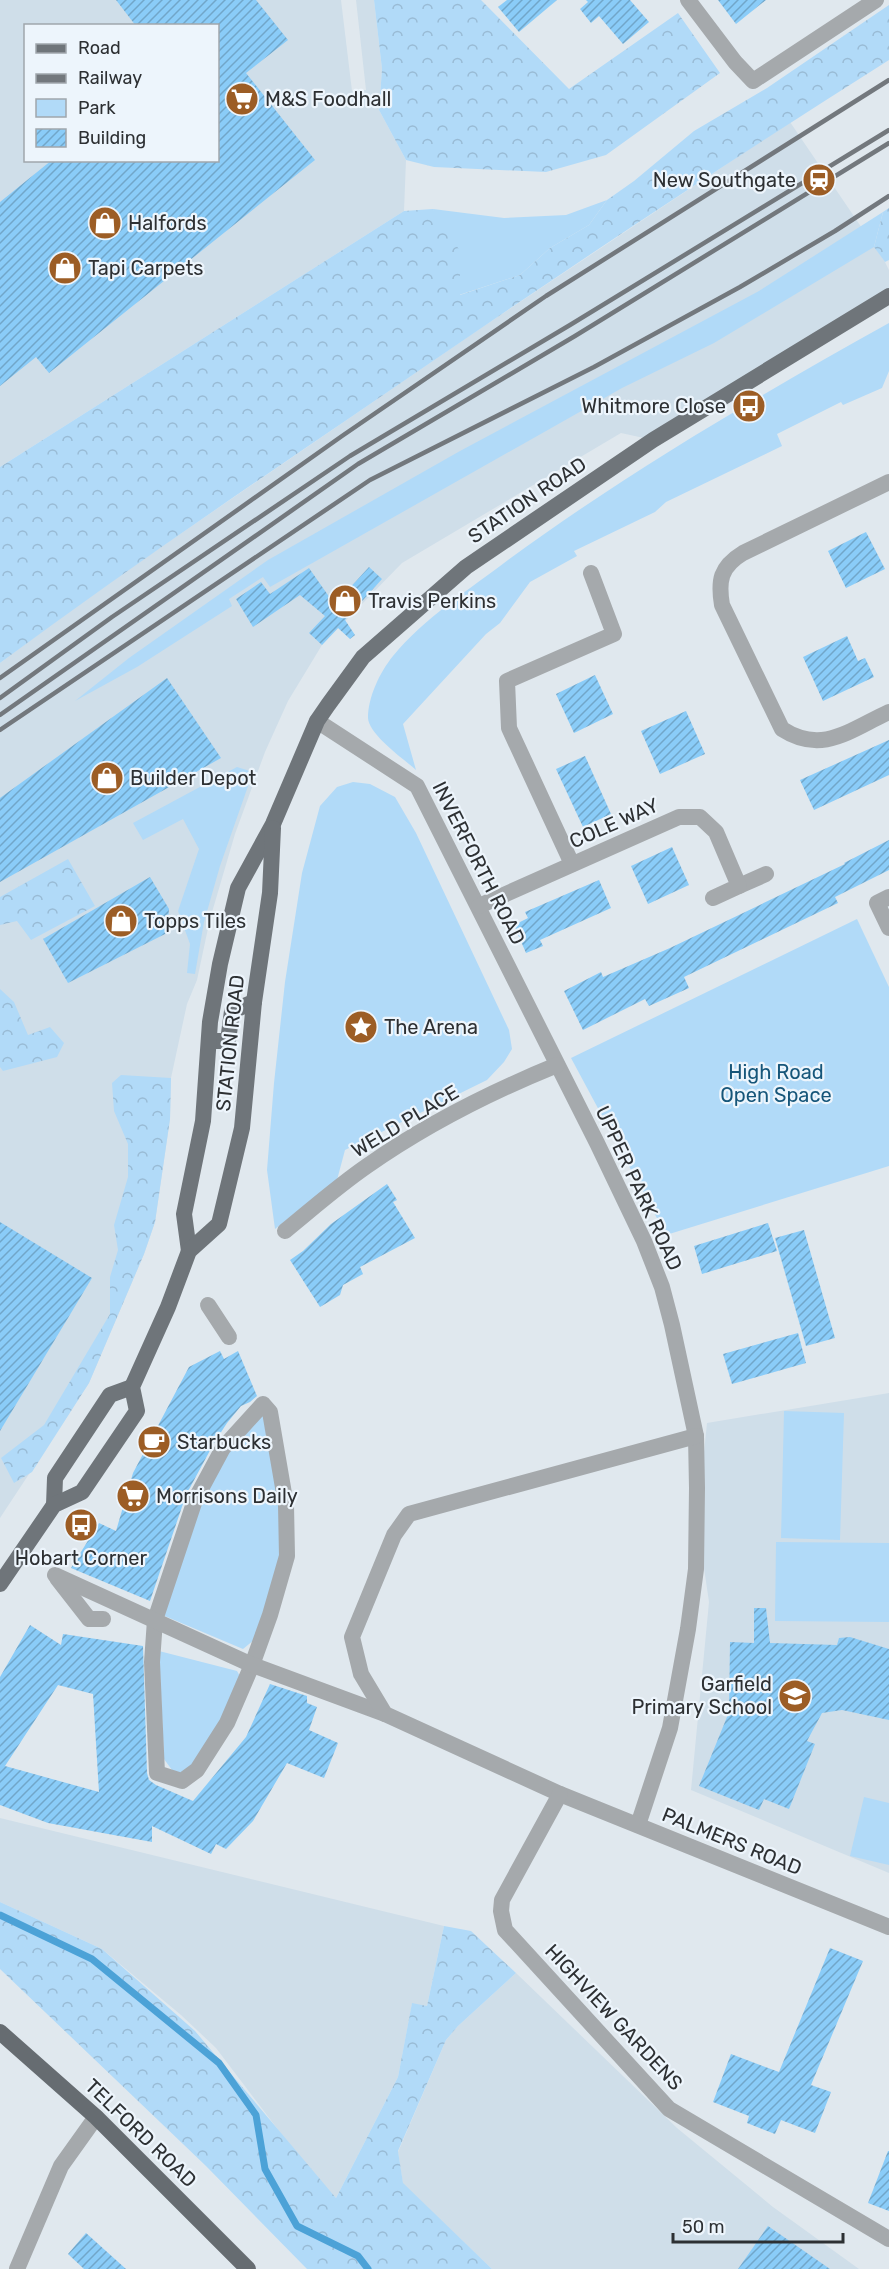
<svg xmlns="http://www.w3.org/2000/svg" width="889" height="2269" font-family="Rubik,sans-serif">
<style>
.built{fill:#cfdee9;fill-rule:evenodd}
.green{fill:#b1daf8}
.forest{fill:url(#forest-crowns)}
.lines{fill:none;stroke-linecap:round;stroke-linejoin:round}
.stream{stroke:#4ca2d7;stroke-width:7}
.building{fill:url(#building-hatch);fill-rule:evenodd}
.pedestrian{stroke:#a5a9ac;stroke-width:16}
.minor{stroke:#a5a9ac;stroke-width:16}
.primary{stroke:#6f757a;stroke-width:16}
.trunk{stroke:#666c71;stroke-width:16}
.rail{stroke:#73787d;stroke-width:4.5}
.labels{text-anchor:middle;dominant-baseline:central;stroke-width:4.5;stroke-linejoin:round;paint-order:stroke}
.poi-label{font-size:20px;fill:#2d3033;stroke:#edf5fc;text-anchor:start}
.street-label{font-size:20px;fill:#2d3033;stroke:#edf5fc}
.park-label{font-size:20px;fill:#16567a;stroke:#edf5fc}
</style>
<defs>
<pattern id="forest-crowns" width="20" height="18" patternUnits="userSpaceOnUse" patternTransform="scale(1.5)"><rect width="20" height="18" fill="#b1daf8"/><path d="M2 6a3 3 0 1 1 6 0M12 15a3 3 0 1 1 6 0" fill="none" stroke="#99bbd5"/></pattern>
<pattern id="building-hatch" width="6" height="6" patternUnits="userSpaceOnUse" patternTransform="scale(1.5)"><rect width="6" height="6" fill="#8accf8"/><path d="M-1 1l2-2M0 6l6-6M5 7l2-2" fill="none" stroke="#71a6c9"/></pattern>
</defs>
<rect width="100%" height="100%" fill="#e0e8ee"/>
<g class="built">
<path d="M0,0H341L352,91L366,90L356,0H374L382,69L379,110L406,160L404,211L0,467ZM26,26H218V160H26Z"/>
<path d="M790,122L885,262L889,270V296L653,440L621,433L402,563L322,645L288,701L265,752L235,834L210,919L197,980L187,1004L171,1078L170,1119L155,1222L144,1254L89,1383L0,1518V663L94,593L481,328Z"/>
<path d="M889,1393V1873L691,1790L709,1602L697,1520L707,1423Z"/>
<path d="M0,1818L444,1926L427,2006L412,2004L398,2077L336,2198L298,2156L216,2048L181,2015L102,1949L0,1902Z"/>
<path d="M516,1973L677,2128L773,2207L859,2269H492L403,2184L398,2152L446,2040L458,2026Z"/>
</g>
<g class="green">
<path d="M607,200L589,225L550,248L520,275L459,295L433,209L504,218L566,215Z"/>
<path d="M883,212L874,247L714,343L622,388L270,587L263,577L229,599L232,606L137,667L75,701L129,658L268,560L460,451L759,291Z"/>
<path d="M889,323V371L882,388L843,405L841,402L777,434L782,446L666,502L655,512L574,551L577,556L530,582L500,623L486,634L403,724L416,770C404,759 369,735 368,718C368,697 380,672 393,656C423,619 470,589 508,560C628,472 758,396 889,323Z"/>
<path d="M237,767L253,772L220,866L204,922L195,974L187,973L190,944L178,911L199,849L183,819L143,840L133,823Z"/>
<path d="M353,782L370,784L395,797L416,833L509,1030L512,1049L504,1062L487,1080L345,1150L337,1180L275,1229L267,1170L274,1083L285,982L302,873L320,806L337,787Z"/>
<path d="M857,919L889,987V1166L666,1235L571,1058Z"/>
<path d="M267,1409L279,1467L281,1574L254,1640L243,1649L160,1614L206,1479Z"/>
<path d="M784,1411L844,1413L840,1540L781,1538Z"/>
<path d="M776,1542L889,1543V1622L775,1621Z"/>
<path d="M159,1651L237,1671L241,1678L210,1746L189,1776L172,1770L164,1759Z"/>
<path d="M864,1797L889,1803V1865L850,1856Z"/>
</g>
<g class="forest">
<path d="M374,0H481L569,89L678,13L720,73L606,155L546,172L434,167L406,160L379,110L382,69Z"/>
<path d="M889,5V60C708,174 530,294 354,415C235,496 116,577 0,663V467L404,211L433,209L460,251V295L520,275L550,248L589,225L607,200L634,181L694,131L767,88Z"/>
<path d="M889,208V260L885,262L874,247L883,212Z"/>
<path d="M68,859L95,906L31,940L17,921L0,925V897Z"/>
<path d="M0,989L14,1002L28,1035L50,1027L64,1043L57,1057L3,1071L0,1067Z"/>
<path d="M121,1075L171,1078L170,1119L155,1222L144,1254L89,1383L32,1472L14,1483L1,1458L44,1425L110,1314V1277L118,1250L114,1225L128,1177V1144L114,1111L112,1083Z"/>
<path d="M0,1902L102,1949L195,2031L336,2198L398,2077L412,2003L427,2006L444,1926L471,1931L516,1973L458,2026L446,2040L398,2151L403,2183L492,2269H307L206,2166L0,1969Z"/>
</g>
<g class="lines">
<path class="stream" d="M0,1915L92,1959L219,2063L256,2115L265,2169L297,2226L358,2256L368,2269"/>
</g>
<g class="building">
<path d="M116,0H256L288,40L246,73L315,160L49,373L36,357L0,386V202L52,160H218V26H136Z"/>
<path d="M507,0H557L519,32L498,7Z"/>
<path d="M586,0H630L649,22L623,44L599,16L591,23L580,9L588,2Z"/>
<path d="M718,0H766L736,24Z"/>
<path d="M866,532L885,569L846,588L828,551Z"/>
<path d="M369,567L382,579L345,620L355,635L350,639L338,628L322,645L309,633L325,616L300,595L253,627L236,599L261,582L270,594L309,568L330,598L340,587L346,592Z"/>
<path d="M847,636L858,661L865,658L874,677L823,701L803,657Z"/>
<path d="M595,675L613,714L574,733L556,694Z"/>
<path d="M167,678L221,758L0,882V798Z"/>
<path d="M686,711L705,754L660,774L641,731Z"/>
<path d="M889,740V775L814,810L800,780Z"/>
<path d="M585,756L611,814L583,827L556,769Z"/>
<path d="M889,840V870L835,897L838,903L684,977L689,988L649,1006L645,999L583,1030L564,991L601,972L603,977L670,948L845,864L844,863Z"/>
<path d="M672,847L689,885L648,904L631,866Z"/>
<path d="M150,877L169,909L167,933L68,983L43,939Z"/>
<path d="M599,880L611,908L540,940L543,946L526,953L514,925L528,918L525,912Z"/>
<path d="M387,1184L397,1200L393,1202L415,1238L360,1267L363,1274L343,1285L340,1295L320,1307L290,1260L303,1251L331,1224Z"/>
<path d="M0,1222L92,1278L0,1431Z"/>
<path d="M768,1223L777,1251L702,1274L694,1246Z"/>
<path d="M804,1230L835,1338L806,1346L775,1238Z"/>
<path d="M798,1333L806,1363L732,1384L723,1354Z"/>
<path d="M220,1351L224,1359L238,1351L257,1396L250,1402L241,1406L227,1423L214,1443L186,1495L150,1601L71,1568L99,1523L116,1531L133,1473L189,1367Z"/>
<path d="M754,1608H766L770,1643L837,1645L839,1638L850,1637L889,1649V1720L842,1710L822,1713L807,1741L815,1744L789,1809L764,1799L759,1810L699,1786L729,1712L730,1642L754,1643Z"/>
<path d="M30,1625L61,1645L63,1634L143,1646L147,1773L149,1780L156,1785L193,1801L246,1737L270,1684L307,1696V1703L317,1707L309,1730L338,1743L324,1778L287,1763L253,1821L226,1849L216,1844L211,1854L152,1826V1842L48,1823L0,1805V1677ZM58,1685L93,1694L99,1792L5,1766Z"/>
<path d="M830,1948L863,1961L811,2085L831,2092L815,2133L781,2120L775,2134L747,2123L749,2116L713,2102L731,2054L779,2072Z"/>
<path d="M888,2151H889V2211L868,2203Z"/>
<path d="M768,2226L830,2269H738Z"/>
<path d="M86,2233L126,2269H84L68,2254Z"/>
</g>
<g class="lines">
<g class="pedestrian">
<path d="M208,1305L229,1337"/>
<path d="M263,1404L270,1412L286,1505L287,1556L270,1615L252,1665L227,1723L197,1770L182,1781L157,1773L152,1662L155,1620L195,1500L223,1448Z"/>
<path d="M55,1575L250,1664L385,1714"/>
<path d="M57,1578L89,1619H103"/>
</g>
<g class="minor">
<path d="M688,0L735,62L753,81L876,0"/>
<path d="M889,482L743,553C720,567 718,581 722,605L782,729C822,755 850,730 889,712"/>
<path d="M317,721L417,786L597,1143L644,1241L662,1287L672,1325L696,1436L697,1488L696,1569L688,1629L670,1728L638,1825"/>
<path d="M572,864L509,728L507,681L614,634L591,573"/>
<path d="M739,886L766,874"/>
<path d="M889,897L877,903L889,928"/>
<path d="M479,906L679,817H700L716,832L739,886L713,898"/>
<path d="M285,1231C312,1209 338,1186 367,1166C424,1126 493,1091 557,1065"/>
<path d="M696,1436L409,1514L394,1535L352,1637L361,1674L385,1714L560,1794L889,1927"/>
<path d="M560,1794L502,1900L501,1911L505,1930L669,2109L889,2239"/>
<path d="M17,2269L61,2166L96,2117"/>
</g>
<g class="primary">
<path d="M209,1041H228L232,1011L254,1002"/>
<path d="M189,1251L184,1214L203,1121L210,1022L220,964L238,888L273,824L317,721L328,705L363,657L466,567L653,440L889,296"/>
<path d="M54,1505L55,1478L110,1395L132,1387"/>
<path d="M0,1584L54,1505L82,1492L137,1411L132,1387L168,1307L189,1251L219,1224L242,1128L254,1002L270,893L273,828"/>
</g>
<path class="trunk" d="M0,2032L96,2117L248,2269"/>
<g class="rail">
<path d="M0,678L342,436L546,296L889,80"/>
<path d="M0,698L112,617L350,456L570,325L889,130"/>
<path d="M0,715L358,464L575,336L889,143"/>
<path d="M0,730L370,480L594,367L740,287L835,231L889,196"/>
</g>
</g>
<defs>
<g id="supermarket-disc" transform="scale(1.725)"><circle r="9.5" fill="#9c5d25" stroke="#edf5fc"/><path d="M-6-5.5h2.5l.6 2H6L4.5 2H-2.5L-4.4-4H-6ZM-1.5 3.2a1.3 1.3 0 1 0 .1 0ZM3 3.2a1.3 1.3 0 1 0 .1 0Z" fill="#fff"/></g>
<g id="station-disc" transform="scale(1.725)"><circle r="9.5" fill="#9c5d25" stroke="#edf5fc"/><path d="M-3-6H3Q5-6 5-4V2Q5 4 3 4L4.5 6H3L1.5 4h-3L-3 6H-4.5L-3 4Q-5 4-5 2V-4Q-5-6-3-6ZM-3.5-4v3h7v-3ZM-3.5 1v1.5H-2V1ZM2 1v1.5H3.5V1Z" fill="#fff"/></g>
<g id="shop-disc" transform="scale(1.725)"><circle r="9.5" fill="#9c5d25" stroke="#edf5fc"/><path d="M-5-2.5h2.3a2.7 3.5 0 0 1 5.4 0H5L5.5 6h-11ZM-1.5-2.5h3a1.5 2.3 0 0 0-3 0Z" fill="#fff"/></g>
<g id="bus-disc" transform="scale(1.725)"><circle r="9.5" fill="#9c5d25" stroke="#edf5fc"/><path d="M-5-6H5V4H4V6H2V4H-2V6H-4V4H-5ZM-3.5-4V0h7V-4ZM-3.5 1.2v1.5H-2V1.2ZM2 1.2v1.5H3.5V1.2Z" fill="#fff"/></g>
<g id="sight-disc" transform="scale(1.725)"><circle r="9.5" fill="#9c5d25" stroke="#edf5fc"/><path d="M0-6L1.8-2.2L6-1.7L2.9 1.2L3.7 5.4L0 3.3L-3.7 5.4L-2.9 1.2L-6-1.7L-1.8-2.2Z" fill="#fff"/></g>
<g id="cafe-disc" transform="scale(1.725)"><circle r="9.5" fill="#9c5d25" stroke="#edf5fc"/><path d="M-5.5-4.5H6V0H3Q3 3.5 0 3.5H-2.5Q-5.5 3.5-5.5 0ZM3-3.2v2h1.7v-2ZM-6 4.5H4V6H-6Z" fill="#fff"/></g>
<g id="school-disc" transform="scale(1.725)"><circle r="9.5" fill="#9c5d25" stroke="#edf5fc"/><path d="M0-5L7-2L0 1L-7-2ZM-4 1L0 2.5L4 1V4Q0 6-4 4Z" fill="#fff"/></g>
</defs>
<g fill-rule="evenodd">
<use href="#supermarket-disc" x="242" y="99"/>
<use href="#station-disc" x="819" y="180"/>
<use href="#shop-disc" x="105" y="223"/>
<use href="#shop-disc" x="65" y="268"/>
<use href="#bus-disc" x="749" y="406"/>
<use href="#shop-disc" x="345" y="601"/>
<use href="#shop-disc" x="107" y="778"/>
<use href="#shop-disc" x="121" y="921"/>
<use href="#sight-disc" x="361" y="1027"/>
<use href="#cafe-disc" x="154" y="1442"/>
<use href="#supermarket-disc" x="133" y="1496"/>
<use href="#bus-disc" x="81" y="1525"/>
<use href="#school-disc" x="795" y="1696"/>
</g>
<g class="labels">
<g class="poi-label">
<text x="265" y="99">M&amp;S Foodhall</text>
<text x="796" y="180" text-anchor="end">New Southgate</text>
<text x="128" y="223">Halfords</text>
<text x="88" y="268">Tapi Carpets</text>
<text x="726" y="406" text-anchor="end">Whitmore Close</text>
<text x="368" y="601">Travis Perkins</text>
<text x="130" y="778">Builder Depot</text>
<text x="144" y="921">Topps Tiles</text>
<text x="384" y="1027">The Arena</text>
<text x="177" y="1442">Starbucks</text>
<text x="156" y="1496">Morrisons Daily</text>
<text x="81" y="1558" text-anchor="middle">Hobart Corner</text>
<text x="772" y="1684" text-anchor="end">Garfield<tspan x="772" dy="23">Primary School</tspan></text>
</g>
<g class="street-label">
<text transform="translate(527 500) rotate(-34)">STATION ROAD</text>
<text transform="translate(614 823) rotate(-24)">COLE WAY</text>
<text transform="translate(479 863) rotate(63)">INVERFORTH ROAD</text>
<text transform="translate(230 1043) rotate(-84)">STATION ROAD</text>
<text transform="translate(405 1121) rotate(-31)">WELD PLACE</text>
<text transform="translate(639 1188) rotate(65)">UPPER PARK ROAD</text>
<text transform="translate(732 1841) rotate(22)">PALMERS ROAD</text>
<text transform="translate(614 2017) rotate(47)">HIGHVIEW GARDENS</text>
<text transform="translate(141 2133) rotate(44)">TELFORD ROAD</text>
</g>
<g class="park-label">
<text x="776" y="1072">High Road<tspan x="776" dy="23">Open Space</tspan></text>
</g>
</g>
<rect x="24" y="24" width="195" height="138" fill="#edf5fc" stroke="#a0a6ac" stroke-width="1.5"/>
<rect x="36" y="44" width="30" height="9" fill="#6f757a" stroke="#a0a6ac" stroke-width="1.5"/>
<text x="78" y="54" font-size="18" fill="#2d3033">Road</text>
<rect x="36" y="74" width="30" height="9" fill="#73787d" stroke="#a0a6ac" stroke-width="1.5"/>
<text x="78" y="84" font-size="18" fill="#2d3033">Railway</text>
<rect x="36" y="99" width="30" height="18" fill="#b1daf8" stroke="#a0a6ac" stroke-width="1.5"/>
<text x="78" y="114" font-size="18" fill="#2d3033">Park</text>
<rect x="36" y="129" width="30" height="18" fill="url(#building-hatch)" stroke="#a0a6ac" stroke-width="1.5"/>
<text x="78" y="144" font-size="18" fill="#2d3033">Building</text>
<path d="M673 2233v9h170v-9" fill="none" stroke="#2d3033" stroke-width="3"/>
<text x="682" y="2233" font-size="18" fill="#2d3033" stroke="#edf5fc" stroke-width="4.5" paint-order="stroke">50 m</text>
</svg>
